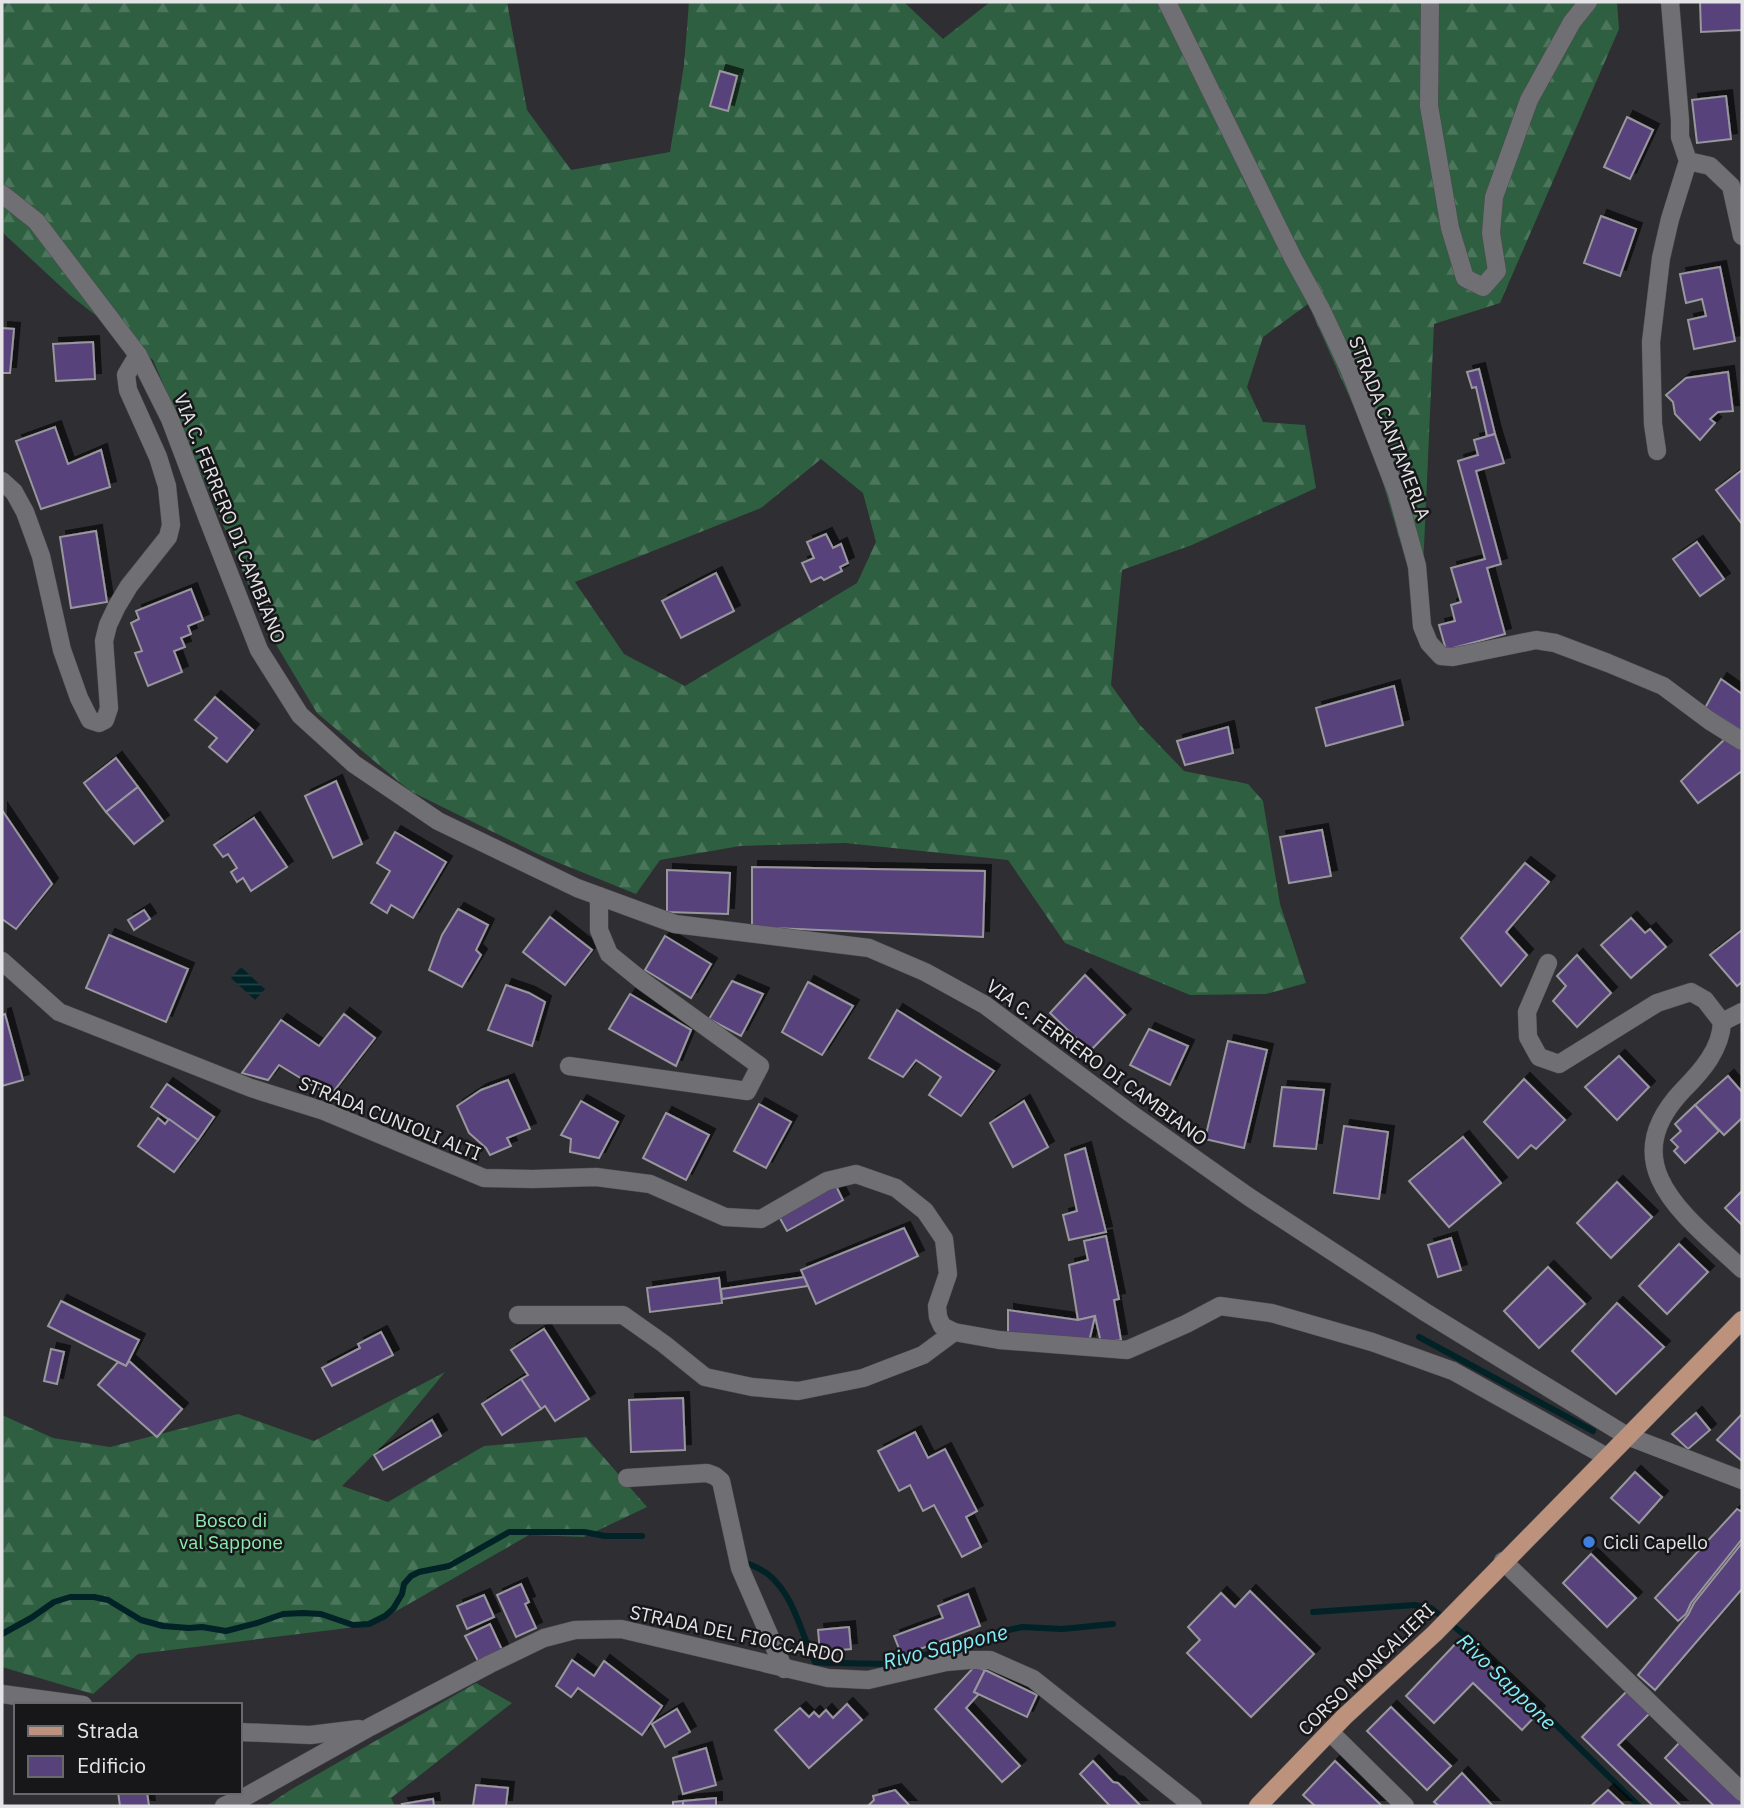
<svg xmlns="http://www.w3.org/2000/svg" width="1744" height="1808" font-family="'IBM Plex Sans',sans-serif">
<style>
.forest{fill:url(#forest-firs);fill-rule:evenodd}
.water{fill:url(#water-rules)}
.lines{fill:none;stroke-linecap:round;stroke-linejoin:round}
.stream{stroke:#012226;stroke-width:6}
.building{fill:#58427c;stroke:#98979d;stroke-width:2;filter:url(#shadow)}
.minor-casing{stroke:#4c4b4f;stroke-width:19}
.major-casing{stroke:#4c4b4f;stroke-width:19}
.minor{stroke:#706f74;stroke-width:18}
.major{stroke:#bd927c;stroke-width:18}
.shop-dot{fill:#3f7fe0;stroke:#171618;stroke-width:2.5}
.labels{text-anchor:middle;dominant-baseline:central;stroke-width:5;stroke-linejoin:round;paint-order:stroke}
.street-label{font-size:19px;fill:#e4e3e6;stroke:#171618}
.park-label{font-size:19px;fill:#8cecaf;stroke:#171618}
.poi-label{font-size:19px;fill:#e4e3e6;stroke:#171618;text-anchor:start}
.water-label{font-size:21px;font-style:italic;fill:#84effc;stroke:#171618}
</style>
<defs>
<pattern id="forest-firs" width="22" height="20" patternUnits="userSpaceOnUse" patternTransform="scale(1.75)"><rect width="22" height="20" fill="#2d5f40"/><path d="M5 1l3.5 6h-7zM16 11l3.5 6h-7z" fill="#4b765c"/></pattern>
<pattern id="water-rules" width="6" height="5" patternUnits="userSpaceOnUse" patternTransform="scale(1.75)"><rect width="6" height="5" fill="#012226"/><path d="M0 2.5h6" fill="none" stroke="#264246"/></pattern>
<filter id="shadow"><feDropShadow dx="6" dy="-6" stdDeviation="0" flood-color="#0009"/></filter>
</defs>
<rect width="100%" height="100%" fill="#2f2e32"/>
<g class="forest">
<path d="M2,2H507L527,110L571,170L670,152L684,65L689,2H904L943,39L990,2H1617L1619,29L1500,303L1434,324L1421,613L1374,452L1308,304L1263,337L1247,387L1263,422L1305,425L1316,488L1192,545L1122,570L1111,685L1139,724L1184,771L1248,784L1263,801L1280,904L1306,983L1266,994L1190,995L1065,943L1008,860L845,843L740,846L660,860L636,894L542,856L410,791L317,713L268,631L153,360L71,296L2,232ZM821,459L863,493L876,542L857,583L685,686L624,654L575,582L761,508Z"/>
<path d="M445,1372L394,1434L342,1486L388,1502L484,1446L586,1437L647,1507L584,1537L529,1535L372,1625L138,1654L93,1694L2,1667V1415L53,1438L110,1447L238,1414L314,1441Z"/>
<path d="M476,1683L512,1703L391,1798L395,1806H266L292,1789Z"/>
</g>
<path class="water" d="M241,967L265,989L255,1000L231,978Z"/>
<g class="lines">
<g class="stream">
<path d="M1419,1337L1593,1431"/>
<path d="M749,1564C756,1567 763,1570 769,1575C795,1597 800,1632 815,1662L829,1663L890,1664L963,1645L991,1634L1022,1627L1062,1629L1113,1624"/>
<path d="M1313,1612L1415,1605L1431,1608L1462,1633L1639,1806"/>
<path d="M2,1634L31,1618L54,1602L70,1597H94L108,1600L141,1620L163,1626L189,1628L202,1627L226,1631L257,1623L283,1614L303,1613L321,1614L353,1625L369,1624L385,1616L393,1609L402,1594L404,1584L411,1576L419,1572L449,1566L509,1532H584L605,1536H642"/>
</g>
</g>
<g class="building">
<path d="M1700,2H1742V30L1701,32Z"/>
<path d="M720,71L737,76L728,111L710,106Z"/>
<path d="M1726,96L1731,139L1697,143L1692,100Z"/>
<path d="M1627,117L1653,130L1630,179L1604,167Z"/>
<path d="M1601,216L1636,229L1620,276L1584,263Z"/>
<path d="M1720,267L1735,341L1694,349L1688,320L1706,316L1702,299L1686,303L1680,274Z"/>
<path d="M2,328L14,329L10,373H2Z"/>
<path d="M93,342L95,379L56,381L53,344Z"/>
<path d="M1479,369L1495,434L1487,436L1476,387L1472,388L1467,372Z"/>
<path d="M1728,372L1733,411L1718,412L1710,419L1715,423L1700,440L1675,414L1673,402L1666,395L1686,378Z"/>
<path d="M55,427L68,464L101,450L110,487L41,509L16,441Z"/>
<path d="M1495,434L1504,463L1476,471L1501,564L1487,568L1505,634L1446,650L1439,625L1455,621L1451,605L1461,602L1451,568L1485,559L1458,461L1478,455L1474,440Z"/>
<path d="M1742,470V524L1716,490Z"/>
<path d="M96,531L107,602L71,608L60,537Z"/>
<path d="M826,534L833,548L841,544L848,563L840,567L842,571L824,580L821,577L811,582L802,563L814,558L807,542Z"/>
<path d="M1697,542L1724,579L1700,596L1673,559Z"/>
<path d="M716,573L734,611L681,638L662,601Z"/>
<path d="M191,589L203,620L188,626L191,634L181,638L185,647L174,651L182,672L148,686L135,653L142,651L131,623L139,619L136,611Z"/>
<path d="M1721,679L1742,694V731L1705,708Z"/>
<path d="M1394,686L1403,725L1326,746L1316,708Z"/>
<path d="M215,697L253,730L227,762L209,747L217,738L195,720Z"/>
<path d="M1228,727L1233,753L1185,765L1177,741Z"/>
<path d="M1728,736L1742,746V771L1698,803L1681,781Z"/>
<path d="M116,758L138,787L106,812L84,783Z"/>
<path d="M336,781L362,844L333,858L305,796Z"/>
<path d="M138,787L163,821L134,844L106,812Z"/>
<path d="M2,810L52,884L16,929L2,919Z"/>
<path d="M254,818L287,867L251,891L243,878L237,882L231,872L237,868L228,854L223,857L214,845Z"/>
<path d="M1322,830L1331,876L1289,883L1280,837Z"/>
<path d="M395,832L446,862L413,918L391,905L387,913L371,903L390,871L377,863Z"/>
<path d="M1525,863L1549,882L1506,932L1527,955L1501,986L1461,938Z"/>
<path d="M752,867L985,871L983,937L752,927Z"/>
<path d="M667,870L730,873L728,914L667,912Z"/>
<path d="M458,909L488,925L476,950L481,955L462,987L429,970L442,935Z"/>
<path d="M144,910L150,919L134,930L128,920Z"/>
<path d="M550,917L592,950L565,985L523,952Z"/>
<path d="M1631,918L1645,933L1650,929L1666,947L1631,978L1601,945Z"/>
<path d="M1742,930V982L1737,986L1710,955Z"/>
<path d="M109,935L188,969L166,1022L86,988Z"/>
<path d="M665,936L711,964L691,998L645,970Z"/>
<path d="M1577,955L1611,993L1577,1027L1553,1001L1566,986L1557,976Z"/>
<path d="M1085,975L1125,1015L1090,1051L1050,1013Z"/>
<path d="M732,981L763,994L741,1036L709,1019Z"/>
<path d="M808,982L853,1006L822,1055L782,1032Z"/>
<path d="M506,985L529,993L545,1002L532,1046L488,1030Z"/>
<path d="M630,994L691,1030L676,1066L609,1029Z"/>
<path d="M897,1010L994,1071L961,1116L929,1095L941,1077L916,1060L903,1077L869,1058Z"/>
<path d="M5,1014L23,1080L2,1086V1015Z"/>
<path d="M344,1014L375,1038L330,1096L279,1065L268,1080L242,1073L281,1020L319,1046Z"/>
<path d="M1149,1029L1188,1046L1170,1085L1130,1065Z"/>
<path d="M1228,1041L1267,1050L1244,1148L1205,1139Z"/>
<path d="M1619,1056L1649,1087L1617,1120L1585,1087Z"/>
<path d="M1728,1076L1742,1092V1118L1724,1135L1695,1105Z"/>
<path d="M1524,1079L1565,1120L1536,1149L1531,1145L1518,1158L1484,1122Z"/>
<path d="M508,1080L530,1129L507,1138L511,1146L490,1155L486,1148L469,1133L457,1106L481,1090Z"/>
<path d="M167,1084L214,1117L198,1140L151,1107Z"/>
<path d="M1282,1087L1324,1090L1316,1149L1274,1146Z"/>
<path d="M581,1101L618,1122L599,1158L570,1152L571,1139L561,1135Z"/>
<path d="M1024,1101L1048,1147L1013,1167L990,1123Z"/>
<path d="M759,1104L791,1122L766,1168L734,1151Z"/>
<path d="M1695,1105L1719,1131L1685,1163L1674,1151L1678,1147L1671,1140L1681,1131L1675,1124Z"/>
<path d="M666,1113L709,1135L686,1180L643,1158Z"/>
<path d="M158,1118L165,1124L169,1119L198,1140L174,1172L138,1146Z"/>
<path d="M1344,1126L1388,1132L1379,1199L1334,1193Z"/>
<path d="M1463,1137L1501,1183L1449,1227L1409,1181Z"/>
<path d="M1085,1148L1106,1232L1069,1240L1063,1215L1077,1211L1065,1155Z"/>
<path d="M834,1182L843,1200L787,1231L777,1213Z"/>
<path d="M1617,1182L1652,1217L1611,1258L1577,1223Z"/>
<path d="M1742,1191V1225L1725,1208Z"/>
<path d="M904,1228L918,1256L816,1304L801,1270Z"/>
<path d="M1106,1236L1119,1299L1114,1300L1121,1340L1101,1343L1095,1316L1078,1320L1069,1265L1088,1260L1084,1241Z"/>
<path d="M1451,1238L1461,1270L1438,1277L1428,1245Z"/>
<path d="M1679,1244L1708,1272L1667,1314L1639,1286Z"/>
<path d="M1548,1267L1585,1304L1539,1348L1504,1311Z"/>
<path d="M804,1277L808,1286L722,1299L721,1289Z"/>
<path d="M719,1278L722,1303L650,1312L647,1288Z"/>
<path d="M61,1301L139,1340L126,1366L48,1326Z"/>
<path d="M1617,1303L1664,1347L1616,1394L1572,1351Z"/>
<path d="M1008,1310L1078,1320L1095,1316L1089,1342L1008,1335Z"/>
<path d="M544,1329L589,1399L555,1421L545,1406L541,1409L521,1379L528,1375L511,1350Z"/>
<path d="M381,1332L393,1355L332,1386L322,1368L360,1348L358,1344Z"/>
<path d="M51,1349L64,1352L57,1384L44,1381Z"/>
<path d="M129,1361L182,1409L157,1437L98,1385L118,1362L126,1366Z"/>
<path d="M521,1379L541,1409L502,1435L482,1404Z"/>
<path d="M683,1398L685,1450L631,1452L629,1400Z"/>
<path d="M1696,1413L1710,1430L1688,1449L1672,1434Z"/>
<path d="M1742,1414V1461L1717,1440Z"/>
<path d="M432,1420L441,1436L383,1470L374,1455Z"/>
<path d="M915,1432L928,1458L945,1449L977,1511L966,1517L981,1547L962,1557L934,1505L923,1511L910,1485L899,1491L878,1451Z"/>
<path d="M1635,1472L1662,1497L1639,1523L1611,1498Z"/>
<path d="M1737,1509L1742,1512V1539L1691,1603L1686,1614L1678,1621L1655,1598Z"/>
<path d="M1742,1543V1589L1655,1690L1638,1675L1688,1615L1694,1603Z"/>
<path d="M1591,1554L1636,1598L1607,1627L1563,1583Z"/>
<path d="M521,1584L529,1602L525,1604L536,1628L516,1637L497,1595Z"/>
<path d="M1250,1591L1314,1654L1251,1717L1187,1653L1200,1640L1188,1627L1221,1593L1235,1607Z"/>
<path d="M968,1594L980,1626L902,1656L894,1636L943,1618L938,1606Z"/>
<path d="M484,1595L494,1617L467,1629L457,1606Z"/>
<path d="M490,1624L503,1652L479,1663L465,1636Z"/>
<path d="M849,1627L851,1649L820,1652L818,1630Z"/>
<path d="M1461,1638L1539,1712L1522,1730L1473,1683L1434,1723L1406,1696Z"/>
<path d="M572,1660L594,1676L604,1661L662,1706L642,1735L578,1688L571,1697L556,1686Z"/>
<path d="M974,1667L985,1670L974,1692L979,1694L966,1708L1020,1766L1002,1782L935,1709Z"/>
<path d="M985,1670L1037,1695L1027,1717L974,1692Z"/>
<path d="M1629,1689L1652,1711L1618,1745L1681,1806H1653L1582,1737Z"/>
<path d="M847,1704L862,1720L809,1768L775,1730L800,1708L809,1717L814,1712L819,1717L826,1710L833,1718Z"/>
<path d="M1391,1707L1451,1766L1427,1790L1367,1731Z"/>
<path d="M677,1709L690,1732L665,1747L652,1724Z"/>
<path d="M1681,1741L1742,1802V1806H1714L1665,1758Z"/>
<path d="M706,1748L716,1785L683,1794L673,1758Z"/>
<path d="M1093,1761L1113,1782L1118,1783L1141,1806H1110L1080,1774Z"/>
<path d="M1335,1761L1382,1806H1315L1303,1795Z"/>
<path d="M1462,1773L1493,1806H1439L1434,1802Z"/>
<path d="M476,1785L508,1788L506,1806H473Z"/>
<path d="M895,1790L910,1806H868L874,1800L873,1796Z"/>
<path d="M1608,1790L1625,1806H1591Z"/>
<path d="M118,1792H147L149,1806H120Z"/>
<path d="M716,1798V1806H683V1801Z"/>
<path d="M433,1799L434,1806H403L402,1804Z"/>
<path d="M683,1801V1806H673V1802Z"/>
</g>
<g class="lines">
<g class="minor-casing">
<g id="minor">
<path d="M1167,2L1293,258L1321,309L1350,371L1397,493L1417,566L1422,626L1429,643L1441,656L1453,657L1536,640L1555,643L1608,663L1663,686L1710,721L1742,741"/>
<path d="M1430,2L1429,106L1450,228L1465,278L1483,287L1497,271L1491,233L1494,197L1529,100L1572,22L1588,2"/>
<path d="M1688,161L1710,166L1731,186L1742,236"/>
<path d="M2,194L36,221L138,355L170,419L209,522L259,650L300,715L354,764L438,821L577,888L675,924L869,948L925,972L985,1005L1130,1113L1249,1197L1425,1312L1627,1436L1742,1480"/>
<path d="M1657,451L1653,424L1651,342L1661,258L1670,219L1688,161L1680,137V120L1670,2"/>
<path d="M2,481L14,492L25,512L41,556L62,650L79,698L90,720L99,723L105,720L109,708L104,641L108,625L117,606L129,586L168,537L171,525L167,486L158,457L128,390L126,375L138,355"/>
<path d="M2,961L59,1012L251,1088L324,1111L484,1178L533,1179L596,1177L650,1184L725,1217L761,1219L827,1181L856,1174L896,1188L925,1211L944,1239L948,1274L937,1306L938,1317L942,1326L954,1332L999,1340L1127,1350L1186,1324L1220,1306L1271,1313L1372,1342L1453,1371L1607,1457"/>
<path d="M1548,963L1527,1012L1528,1037L1539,1057L1559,1064L1657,1003L1691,992L1705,1000L1722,1022C1721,1049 1702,1071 1683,1090C1611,1166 1687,1217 1742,1269"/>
<path d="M1722,1022L1742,1012"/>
<path d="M569,1066L747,1091L760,1066L641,980L609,954L599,930V896"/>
<path d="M518,1315H623L664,1344L705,1377L752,1387L798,1391L863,1378L923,1355L954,1332"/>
<path d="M627,1478L707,1473L715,1476L721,1481L740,1568L784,1669"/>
<path d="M1503,1561L1742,1792"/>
<path d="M2,1694L83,1705"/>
<path d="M240,1732L310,1735L359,1729"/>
<path d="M1330,1732L1405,1806"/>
<path d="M224,1806L245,1797L370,1727L490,1664L544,1638L575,1630L621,1629L828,1678L868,1680L946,1662L969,1660H990L1033,1679L1193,1806"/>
</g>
</g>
<g class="major-casing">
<path id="major" d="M1258,1806L1344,1717L1435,1633L1742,1320"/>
</g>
<use href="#minor" class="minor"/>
<use href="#major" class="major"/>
</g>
<circle class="shop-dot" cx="1589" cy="1542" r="7"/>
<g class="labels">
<g class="street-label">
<text transform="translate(1390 428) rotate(69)">STRADA CANTAMERLA</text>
<text transform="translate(230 518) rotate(68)">VIA C. FERRERO DI CAMBIANO</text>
<text transform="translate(1097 1062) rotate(36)">VIA C. FERRERO DI CAMBIANO</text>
<text transform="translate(390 1118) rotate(22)">STRADA CUNIOLI ALTI</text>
<text transform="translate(737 1634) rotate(12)">STRADA DEL FIOCCARDO</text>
<text transform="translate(1366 1669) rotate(-44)">CORSO MONCALIERI</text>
</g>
<g class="park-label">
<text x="231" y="1520">Bosco di<tspan x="231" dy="22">val Sappone</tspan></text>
</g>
<g class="poi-label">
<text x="1603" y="1542">Cicli Capello</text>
</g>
<g class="water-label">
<text transform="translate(945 1646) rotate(-14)">Rivo Sappone</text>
<text transform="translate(1507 1681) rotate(44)">Rivo Sappone</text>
</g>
</g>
<rect width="1744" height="1808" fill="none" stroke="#e4e3e6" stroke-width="7"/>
<rect x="14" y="1703" width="228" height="91" fill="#171618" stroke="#69686a" stroke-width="2"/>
<rect x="28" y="1726" width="35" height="10" fill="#bd927c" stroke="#69686a" stroke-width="2"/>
<text x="77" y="1738" font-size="21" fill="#e4e3e6">Strada</text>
<rect x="28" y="1756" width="35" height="21" fill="#58427c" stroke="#69686a" stroke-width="2"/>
<text x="77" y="1773" font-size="21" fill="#e4e3e6">Edificio</text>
</svg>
